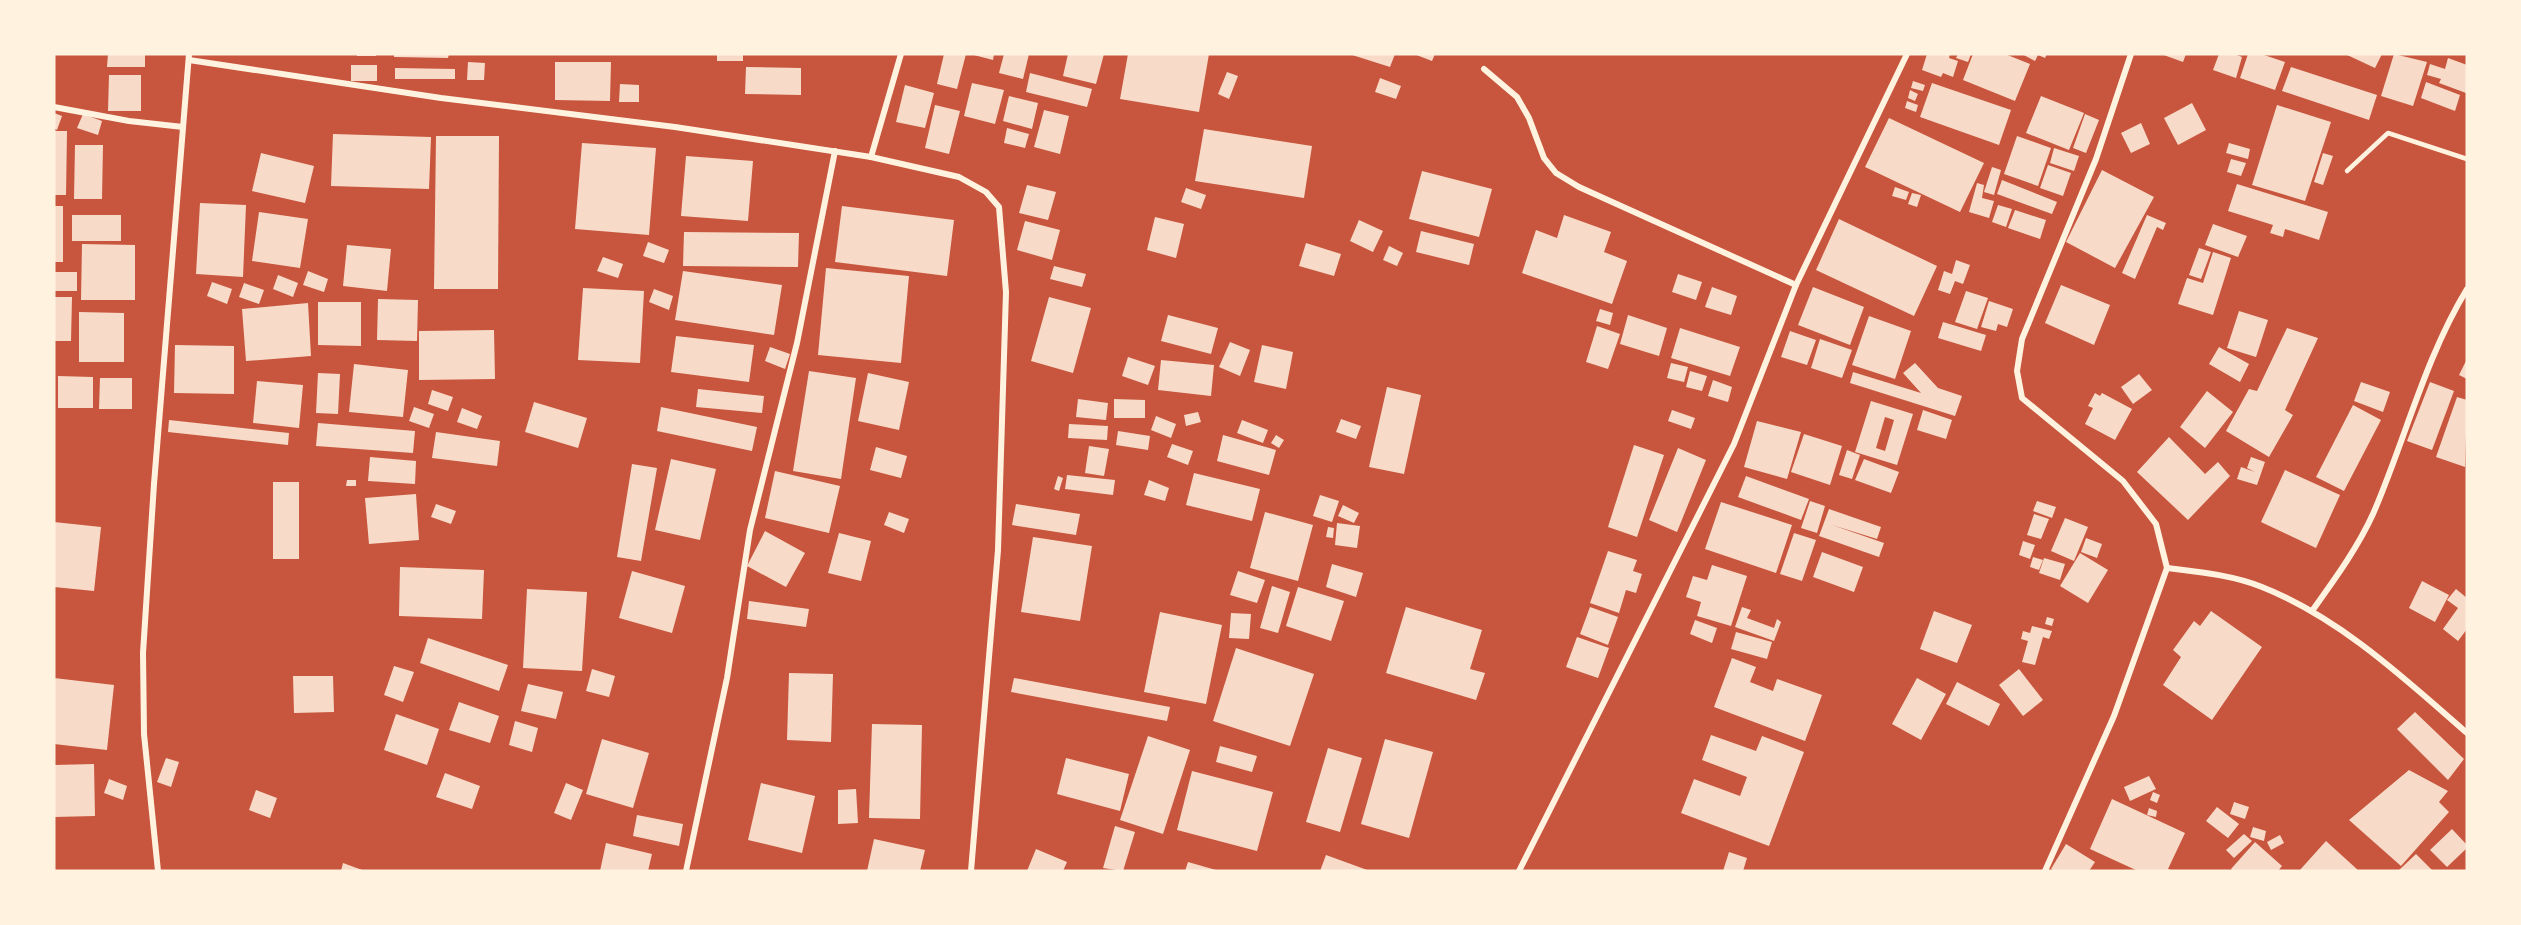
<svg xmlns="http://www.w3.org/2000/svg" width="2521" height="925" font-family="'Exo 2',sans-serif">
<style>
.building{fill:#f7dbc8;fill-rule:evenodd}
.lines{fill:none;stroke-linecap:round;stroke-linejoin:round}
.service{stroke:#fff3e0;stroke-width:4.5}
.minor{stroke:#fff3e0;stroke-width:6}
</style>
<rect width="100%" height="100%" fill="#c8553d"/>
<g class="building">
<path d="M108,54H145V67H107Z"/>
<rect x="357" y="54" width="19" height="2"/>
<path d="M394,54H449L448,58L394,57Z"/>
<rect x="717" y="54" width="26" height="7"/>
<path d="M944,54H966L957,89L937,84Z"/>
<path d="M970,54H994L993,60Z"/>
<path d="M1004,54H1029L1023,79L999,73Z"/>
<path d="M1068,54H1104L1096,84L1063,76Z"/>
<path d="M1128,54H1209L1199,112L1120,99Z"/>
<path d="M1349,54H1395L1390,67Z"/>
<path d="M1414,54H1435L1432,61Z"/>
<path d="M1927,54H1950L1949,58L1958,61L1953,77L1943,73L1941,77L1922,70Z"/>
<path d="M1958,54H1971L1968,62L1956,58Z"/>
<path d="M1973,54H2005L2030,64L2015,101L1963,80Z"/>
<path d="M2022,54H2047L2045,58L2038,55L2035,61Z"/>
<path d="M2161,54H2186L2183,62Z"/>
<path d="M2219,54H2234L2242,57L2236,78L2213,70Z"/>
<path d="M2248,54H2261L2285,62L2275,90L2240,78Z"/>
<path d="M2345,54H2382L2375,68Z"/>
<path d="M2394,54L2427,62L2413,106L2381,96Z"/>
<path d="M2448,58L2467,65L2466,93L2439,83L2441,79L2427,75L2430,64L2445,69Z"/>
<path d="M468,62L485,63L484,80H467Z"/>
<path d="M555,62H611L610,101L555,100Z"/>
<rect x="351" y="65" width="26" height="16"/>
<path d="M746,67L801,68V95L745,94Z"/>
<path d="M2291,67L2377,95L2369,120L2282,91Z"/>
<path d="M395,68L455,69V79H395Z"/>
<path d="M1227,72L1238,76L1229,99L1218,94Z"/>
<path d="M1030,73L1092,89L1087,107L1026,92Z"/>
<path d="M109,75H141V111H108Z"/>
<path d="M1380,78L1401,86L1396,99L1375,92Z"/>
<path d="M1913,81L1925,85L1923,91L1911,88Z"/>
<path d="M2426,82L2460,95L2455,111L2421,98Z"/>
<path d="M972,83L1004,90L995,124L964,116Z"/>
<path d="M1932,83L2011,110L1999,145L1920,117Z"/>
<path d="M620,84L639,85V102H619Z"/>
<path d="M905,85L934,93L925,128L896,122Z"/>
<path d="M1910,90L1918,94L1915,101L1908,98Z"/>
<path d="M1009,96L1038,103L1032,129L1003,121Z"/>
<path d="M2041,96L2084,113L2069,150L2026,133Z"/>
<path d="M1907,101L1918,105L1916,112L1905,108Z"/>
<path d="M2192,103L2206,130L2178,145L2164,118Z"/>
<path d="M935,105L960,111L949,154L925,148Z"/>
<path d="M2277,105L2331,122L2305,201L2252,185Z"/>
<path d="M1044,110L1069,116L1060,154L1034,147Z"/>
<path d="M54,113L62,116L57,130L54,128Z"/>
<path d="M83,114L102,121L98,135L77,128Z"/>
<path d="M2085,114L2099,120L2086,153L2073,148Z"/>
<path d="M1889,118L1984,163L1960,212L1865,167Z"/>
<path d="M2141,123L2150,144L2131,153L2121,133Z"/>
<path d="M1007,128L1029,134L1025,148L1004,143Z"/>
<path d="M1204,129L1312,146L1304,198L1195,181Z"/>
<path d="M54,131H67L66,195H54Z"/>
<path d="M333,134L431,137L429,189L331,186Z"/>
<path d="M436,136H499L498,289H434Z"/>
<path d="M2017,136L2051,148L2038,186L2004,174Z"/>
<path d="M582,143L656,148L649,235L575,229Z"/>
<path d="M2229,143L2250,149L2248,159L2226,153Z"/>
<path d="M75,145H103L102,199H74Z"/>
<path d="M2054,148L2079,156L2074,171L2050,163Z"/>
<path d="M261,153L314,166L305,203L252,191Z"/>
<path d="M2323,153L2333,156L2323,185L2314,182Z"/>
<path d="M686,156L753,161L748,221L681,216Z"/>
<path d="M2231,159L2246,163L2241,176L2227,172Z"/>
<path d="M2048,165L2071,173L2063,196L2040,188Z"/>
<path d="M1992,167L2001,170L1994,195L1984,192Z"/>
<path d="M2102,170L2154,197L2115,268L2066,242Z"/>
<path d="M1422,171L1492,189L1479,237L1409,219Z"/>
<path d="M2002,180L2057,202L2052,214L1997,194Z"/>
<path d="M1977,183L1984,185L1982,198L1994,201L1989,218L1969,212Z"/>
<path d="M2237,184L2328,212L2319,240L2285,229L2283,237L2270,233L2273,225L2228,211Z"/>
<path d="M1027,185L1056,192L1048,220L1019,213Z"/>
<path d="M1895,187L1909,192L1906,200L1892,196Z"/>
<path d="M1186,188L1206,195L1201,209L1181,202Z"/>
<path d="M1912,193L1921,195L1917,207L1908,204Z"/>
<path d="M200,203L246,205L243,277L196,274Z"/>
<path d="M1998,205L2012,209L2006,227L1992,222Z"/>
<rect x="54" y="206" width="9" height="56"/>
<path d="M842,206L954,220L947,276L835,262Z"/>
<path d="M2015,210L2046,220L2040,239L2008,228Z"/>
<path d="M259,212L308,219L300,268L252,261Z"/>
<rect x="72" y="215" width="49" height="26"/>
<path d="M1564,215L1611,232L1604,252L1627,261L1612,304L1522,273L1536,230L1557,238Z"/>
<path d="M2147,215L2166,223L2163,230L2157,227L2135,279L2122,273Z"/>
<path d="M1155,217L1184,224L1176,258L1147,250Z"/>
<path d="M1839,219L1937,266L1914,316L1816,270Z"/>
<path d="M1359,220L1383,231L1373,252L1350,241Z"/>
<path d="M1025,221L1060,230L1052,260L1017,250Z"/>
<path d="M2213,224L2247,236L2238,257L2205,245Z"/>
<path d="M1421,231L1474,244L1469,265L1416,252Z"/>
<path d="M684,232L799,233L798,267L683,266Z"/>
<path d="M648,242L669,250L664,263L643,256Z"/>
<path d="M1306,243L1341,254L1334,276L1299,266Z"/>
<path d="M82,244L135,245V300H81Z"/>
<path d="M347,245L391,249L387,291L343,286Z"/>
<path d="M1389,246L1403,253L1397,266L1383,260Z"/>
<path d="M2199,248L2211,252L2201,279L2189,275Z"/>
<path d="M2213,252L2231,258L2213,315L2178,304L2187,278L2203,283Z"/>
<path d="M603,257L623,264L618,278L597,271Z"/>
<path d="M1956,260L1970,265L1963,284L1955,281L1950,294L1938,290L1944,271L1952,274Z"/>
<path d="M1054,266L1086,274L1082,287L1050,279Z"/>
<path d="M826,268L909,276L901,363L818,355Z"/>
<path d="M308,271L328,279L324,292L303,285Z"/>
<path d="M683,271L782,285L774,335L675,320Z"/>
<rect x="54" y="272" width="23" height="19"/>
<path d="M1678,274L1702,282L1696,300L1672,292Z"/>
<path d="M278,275L298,283L293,297L273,289Z"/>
<path d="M212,282L232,289L227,304L207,296Z"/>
<path d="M244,283L264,290L259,304L239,297Z"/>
<path d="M2061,285L2110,305L2094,345L2045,323Z"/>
<path d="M1712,287L1737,296L1731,315L1705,307Z"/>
<path d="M1813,287L1864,307L1850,345L1798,325Z"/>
<path d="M583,288L644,291L640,363L578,360Z"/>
<path d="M654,289L673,296L669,310L649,302Z"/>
<path d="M1966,291L1988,298L1977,329L1955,322Z"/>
<path d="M54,297H72L71,341H54Z"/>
<path d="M1049,297L1091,308L1073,373L1031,361Z"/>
<path d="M378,299L418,300L417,341L377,340Z"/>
<path d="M1989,301L2013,309L2007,327L1998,324L1996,331L1981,327Z"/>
<path d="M318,302H361V346L318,345Z"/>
<path d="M308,303L311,356L246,361L242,309Z"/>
<path d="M1600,309L1613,313L1610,325L1596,321Z"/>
<path d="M2239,311L2268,320L2256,357L2227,348Z"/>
<path d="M79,312L124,313V362H79Z"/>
<path d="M1168,315L1218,328L1211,354L1161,341Z"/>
<path d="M1628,315L1667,328L1659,356L1620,344Z"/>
<path d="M1869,316L1911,331L1895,379L1852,365Z"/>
<path d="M1943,322L1986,335L1981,351L1938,338Z"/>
<path d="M1597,326L1620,334L1608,369L1586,362Z"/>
<path d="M1680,328L1740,347L1730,376L1671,358Z"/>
<path d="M2287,328L2318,338L2285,410L2293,415L2269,457L2226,431L2249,389L2257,391Z"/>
<path d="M494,330L495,379L419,380V331Z"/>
<path d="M1790,331L1816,340L1807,365L1781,357Z"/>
<path d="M676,336L754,345L749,382L671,372Z"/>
<path d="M1820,339L1852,350L1842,378L1811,368Z"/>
<path d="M1230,342L1250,350L1240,376L1219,367Z"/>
<path d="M175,345L234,346V394L174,393Z"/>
<path d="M1262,345L1293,352L1286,389L1254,382Z"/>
<path d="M770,347L790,354L785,369L765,361Z"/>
<path d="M2219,347L2249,364L2240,382L2209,364Z"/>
<path d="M1128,357L1155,366L1148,385L1122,376Z"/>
<path d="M2467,359V379L2459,375Z"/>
<path d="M1161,360L1214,365L1211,396L1158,390Z"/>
<path d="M1671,363L1688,367L1684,382L1667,378Z"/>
<path d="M1915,363L1938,388L1962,396L1955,416L1850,383L1853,372L1921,393L1903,373Z"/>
<path d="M354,364L408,370L403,417L349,412Z"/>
<path d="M809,371L856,378L841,479L793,471Z"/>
<path d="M1690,371L1707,376L1702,391L1686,387Z"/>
<path d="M318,373L340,374L338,414L316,413Z"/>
<path d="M868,373L909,382L899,430L858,421Z"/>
<path d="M2139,374L2152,390L2133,404L2121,387Z"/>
<path d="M58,376L93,377V408H58Z"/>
<path d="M100,378H132V409H99Z"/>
<path d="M1713,380L1732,387L1728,402L1708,396Z"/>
<path d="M257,381L303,385L299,428L253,423Z"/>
<path d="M2361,382L2390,392L2383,412L2354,401Z"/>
<path d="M2430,382L2454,391L2432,450L2407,441Z"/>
<path d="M1387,387L1421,395L1404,474L1369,467Z"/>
<path d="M698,389L764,396L762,413L696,407Z"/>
<path d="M432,390L453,397L448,411L428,404Z"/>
<path d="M2207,391L2233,412L2205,448L2180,427Z"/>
<path d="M2095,393L2100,396L2102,393L2132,409L2115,440L2085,424L2093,408L2088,406Z"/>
<path d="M2457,397L2467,400L2465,467L2436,457Z"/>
<path d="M1078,399L1108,403L1106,420L1076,417Z"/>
<path d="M1114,399L1145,400V418H1114Z"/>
<path d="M1871,401L1913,414L1897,465L1855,452ZM1885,417L1894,420L1885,451L1876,448Z"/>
<path d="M534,402L587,418L578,448L525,432Z"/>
<path d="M2353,405L2381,420L2344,491L2316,477Z"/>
<path d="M414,407L434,414L429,428L409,421Z"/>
<path d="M661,407L757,427L752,451L657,431Z"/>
<path d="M462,408L482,416L477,429L457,422Z"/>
<path d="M1672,410L1695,418L1691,429L1668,421Z"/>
<path d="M1923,410L1952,420L1946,439L1917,430Z"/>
<path d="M1198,412L1201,422L1186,426L1184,415Z"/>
<path d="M1156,416L1176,424L1171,438L1151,430Z"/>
<path d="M1341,419L1361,426L1356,439L1336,432Z"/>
<path d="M169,420L289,433L288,445L168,432Z"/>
<path d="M1242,420L1268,430L1263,443L1237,433Z"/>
<path d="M1757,421L1801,432L1787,479L1744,467Z"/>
<path d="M318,423L415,431L413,453L316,446Z"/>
<path d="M1069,424L1108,426L1107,440L1068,438Z"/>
<path d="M1118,431L1150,436L1148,450L1116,445Z"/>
<path d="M436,432L500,441L497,466L432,458Z"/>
<path d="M1804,434L1842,446L1830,485L1791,472Z"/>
<path d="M1223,435L1276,450L1269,475L1217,461Z"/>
<path d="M1276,435L1284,440L1279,448L1271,443Z"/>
<path d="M2169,437L2205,474L2218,462L2230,476L2188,520L2137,472Z"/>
<path d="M1172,444L1193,451L1188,465L1167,457Z"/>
<path d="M1634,445L1664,455L1637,537L1608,527Z"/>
<path d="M1089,446L1109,449L1104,476L1085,473Z"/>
<path d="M876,447L907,456L901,478L870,470Z"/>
<path d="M1678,448L1706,460L1677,532L1649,520Z"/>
<path d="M1847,450L1860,455L1852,479L1839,475Z"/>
<path d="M370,457L416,461L415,484L368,481Z"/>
<path d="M2251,457L2265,462L2257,485L2237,479L2241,467L2255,472L2247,468Z"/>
<path d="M671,459L716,469L700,540L655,530Z"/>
<path d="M1864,459L1899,472L1891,493L1855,480Z"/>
<path d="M632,464L657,468L641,561L617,557Z"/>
<path d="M2285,470L2340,495L2316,548L2261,522Z"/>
<path d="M775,471L840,486L829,533L765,518Z"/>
<path d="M1194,473L1260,489L1252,521L1186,505Z"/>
<path d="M1067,475L1115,480L1113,495L1065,489Z"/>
<path d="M1058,476L1063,478L1059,491L1054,489Z"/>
<path d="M1746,476L1809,499L1801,520L1738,497Z"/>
<path d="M347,480H356V486H346Z"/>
<path d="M1149,480L1169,488L1165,501L1144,495Z"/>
<rect x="273" y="482" width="26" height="77"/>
<path d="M416,494L419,540L369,544L365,498Z"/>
<path d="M1320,495L1339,501L1332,522L1313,516Z"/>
<path d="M1810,501L1825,506L1817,533L1801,528Z"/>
<path d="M2037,501L2056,507L2052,518L2033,511Z"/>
<path d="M1721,502L1792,525L1776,573L1705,549Z"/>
<path d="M436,504L456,511L451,524L431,517Z"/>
<path d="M1016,504L1080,514L1076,535L1012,525Z"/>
<path d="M1343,505L1359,513L1354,523L1338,516Z"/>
<path d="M1829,509L1881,527L1877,539L1832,525L1884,543L1879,557L1819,536Z"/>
<path d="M889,512L909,519L904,533L884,525Z"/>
<path d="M1265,512L1313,525L1298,581L1250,568Z"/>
<path d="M2034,514L2049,519L2041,539L2027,535Z"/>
<path d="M2065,518L2088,527L2074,561L2051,551Z"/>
<path d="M54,522L101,527L94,591L54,587Z"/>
<path d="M1337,523L1360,526L1357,548L1335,545Z"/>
<path d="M1328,527L1334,528L1333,538L1326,537Z"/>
<path d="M765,531L805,553L786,587L747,566Z"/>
<path d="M839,533L871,541L861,581L828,573Z"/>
<path d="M1794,533L1816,540L1802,581L1780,574Z"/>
<path d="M1033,537L1092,546L1080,621L1021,612Z"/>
<path d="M2086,538L2102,544L2097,558L2081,552Z"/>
<path d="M2023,541L2035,545L2030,559L2019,555Z"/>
<path d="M1608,551L1637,560L1633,571L1642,574L1636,593L1626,590L1619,613L1590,603Z"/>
<path d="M1822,552L1863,567L1854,592L1813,577Z"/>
<path d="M2080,553L2108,570L2088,603L2060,586Z"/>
<path d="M2033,557L2043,560L2039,570L2030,567Z"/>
<path d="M2044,558L2065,564L2060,580L2039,573Z"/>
<path d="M1332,564L1363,573L1356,597L1326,587Z"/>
<path d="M1712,565L1747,576L1731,626L1697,616L1701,602L1686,597L1693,576L1707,580Z"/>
<path d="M400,567L484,570L482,619L399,616Z"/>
<path d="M632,571L685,586L672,633L619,618Z"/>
<path d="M1238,571L1265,580L1257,603L1230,595Z"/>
<path d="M2422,581L2449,595L2435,622L2409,608Z"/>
<path d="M1272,586L1290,592L1278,633L1260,628Z"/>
<path d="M1298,587L1344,601L1331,641L1286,626Z"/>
<path d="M527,589L587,592L582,671L523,668Z"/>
<path d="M2456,589L2467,598V629L2458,641L2443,629L2458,608L2447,600Z"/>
<path d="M749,601L809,609L806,627L747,619Z"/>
<path d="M1406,607L1482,630L1470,669L1485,673L1476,700L1386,673Z"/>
<path d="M1590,607L1618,617L1608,645L1580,634Z"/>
<path d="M1742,607L1751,610L1747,618L1774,628L1777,619L1781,622L1774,641L1735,627Z"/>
<path d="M1934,611L1972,625L1957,663L1920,649Z"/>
<path d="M2211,611L2262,647L2212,720L2163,685L2181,657L2173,650L2194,621L2200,626Z"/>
<path d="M1160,612L1222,625L1206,704L1144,692Z"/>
<path d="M1231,613L1251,614L1249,639L1229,638Z"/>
<path d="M2047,617L2054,619L2052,626L2045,624Z"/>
<path d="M1695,620L1717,628L1712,643L1690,634Z"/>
<path d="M2032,626L2052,631L2049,639L2043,637L2035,665L2022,662L2028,641L2021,639L2023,631L2030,633Z"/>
<path d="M1736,632L1772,642L1767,659L1731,649Z"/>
<path d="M1577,637L1609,648L1598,678L1566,667Z"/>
<path d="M428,638L508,665L499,691L420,663Z"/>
<path d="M1236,648L1314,674L1290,746L1213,721Z"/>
<path d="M1732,658L1756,667L1750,682L1773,691L1777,679L1822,695L1805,741L1714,707Z"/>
<path d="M394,666L414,672L403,702L384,695Z"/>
<path d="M592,669L615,676L609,697L586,691Z"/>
<path d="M2019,669L2043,700L2023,716L1999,685Z"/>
<path d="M789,673L833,674L831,742L787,740Z"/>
<path d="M293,676H333L334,712L294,713Z"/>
<path d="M54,678L114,685L107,750L54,744Z"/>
<path d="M1014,678L1170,707L1167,721L1011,692Z"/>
<path d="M1917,678L1946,694L1921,740L1892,724Z"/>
<path d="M1957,682L2000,704L1989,726L1946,704Z"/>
<path d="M528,684L563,692L556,719L521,711Z"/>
<path d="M459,702L499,716L490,743L449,730Z"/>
<path d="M2415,712L2464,759L2448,780L2397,729Z"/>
<path d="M396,714L439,729L427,765L384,750Z"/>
<path d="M515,721L538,728L532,752L509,745Z"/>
<path d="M872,724L922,725L920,819L869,818Z"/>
<path d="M1711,735L1756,751L1762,736L1804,752L1769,846L1681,813L1694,779L1740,796L1747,777L1702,760Z"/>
<path d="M1148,736L1190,750L1163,834L1120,820Z"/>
<path d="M602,739L649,753L633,808L586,794Z"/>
<path d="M1385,739L1433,752L1409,838L1361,824Z"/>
<path d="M1220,746L1257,756L1252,772L1216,762Z"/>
<path d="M1328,748L1362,758L1340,832L1306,822Z"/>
<path d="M166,758L179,762L171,787L157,782Z"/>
<path d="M1066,758L1129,774L1120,811L1057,794Z"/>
<path d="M94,764L95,816L54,817V765Z"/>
<path d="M2409,770L2448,791L2439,802L2449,812L2401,866L2349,820Z"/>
<path d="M1192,771L1273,792L1257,851L1177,830Z"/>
<path d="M445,773L480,786L472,809L436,797Z"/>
<path d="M2149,776L2156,789L2130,801L2124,787Z"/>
<path d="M109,779L127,786L123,800L104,793Z"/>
<path d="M566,783L583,790L571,820L554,813Z"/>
<path d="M761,783L815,796L802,853L748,840Z"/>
<path d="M856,789L858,823L838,824V790Z"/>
<path d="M256,790L277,798L270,818L249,810Z"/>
<path d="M2153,792L2160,795L2157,803L2150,800Z"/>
<path d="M2112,799L2185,833L2168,869L2174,871H2138L2090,849Z"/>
<path d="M2234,802L2249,807L2245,819L2230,814Z"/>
<path d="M2217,807L2239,824L2228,838L2206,821Z"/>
<path d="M2149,808L2157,811L2156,817L2147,815Z"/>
<path d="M637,815L683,824L679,846L633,836Z"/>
<path d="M1115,826L1135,832L1123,871L1103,868Z"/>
<path d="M2253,827L2266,831L2264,841L2250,837Z"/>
<path d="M2452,829L2467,845V848L2447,867L2430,850Z"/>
<path d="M2244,834L2252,841L2234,858L2226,850Z"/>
<path d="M2280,835L2284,843L2271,850L2267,842Z"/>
<path d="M874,839L925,850L920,871H867Z"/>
<path d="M2326,841L2359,871H2299Z"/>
<path d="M2255,842L2282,866L2278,871H2233L2231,869Z"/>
<path d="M606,843L652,854L648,871H600Z"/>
<path d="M2066,844L2095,862L2089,871H2055L2051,869Z"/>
<path d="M1036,849L1067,862L1063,871H1027Z"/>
<path d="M1729,852L1747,858L1743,871H1723Z"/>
<path d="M2416,854L2433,871H2398Z"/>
<path d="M1326,855L1370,871H1320Z"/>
<path d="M1188,862L1216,870V871H1185Z"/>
<path d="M343,863L365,871H341Z"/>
</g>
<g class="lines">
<path class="service" d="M2347,171L2388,133L2467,159"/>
<g class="minor">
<path d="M189,60L441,98L675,127L871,157L959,177L986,192L999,207L1006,292L998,550L971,871"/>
<path d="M1484,69L1517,97L1529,118L1544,158L1556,173L1579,187L1796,285L1734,444L1519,871"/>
<path d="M54,107L129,121L183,127"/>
<path d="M871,157L901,54"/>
<path d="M1796,285L1907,54"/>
<path d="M2167,568C2199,572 2232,575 2262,587C2340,618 2404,678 2467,733"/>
<path d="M2312,611C2334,580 2357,549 2373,514C2405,440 2425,358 2467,289"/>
<path d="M158,871L144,734L143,653L154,484L189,54"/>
<path d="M686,871L727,678L750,530L797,343L835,151"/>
<path d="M2045,871L2114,716L2167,568L2156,524L2123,481L2022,398L2017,371L2022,339L2096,159L2131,54"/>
</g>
</g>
<rect width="2521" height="925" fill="none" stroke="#fff3e0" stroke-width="111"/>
</svg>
